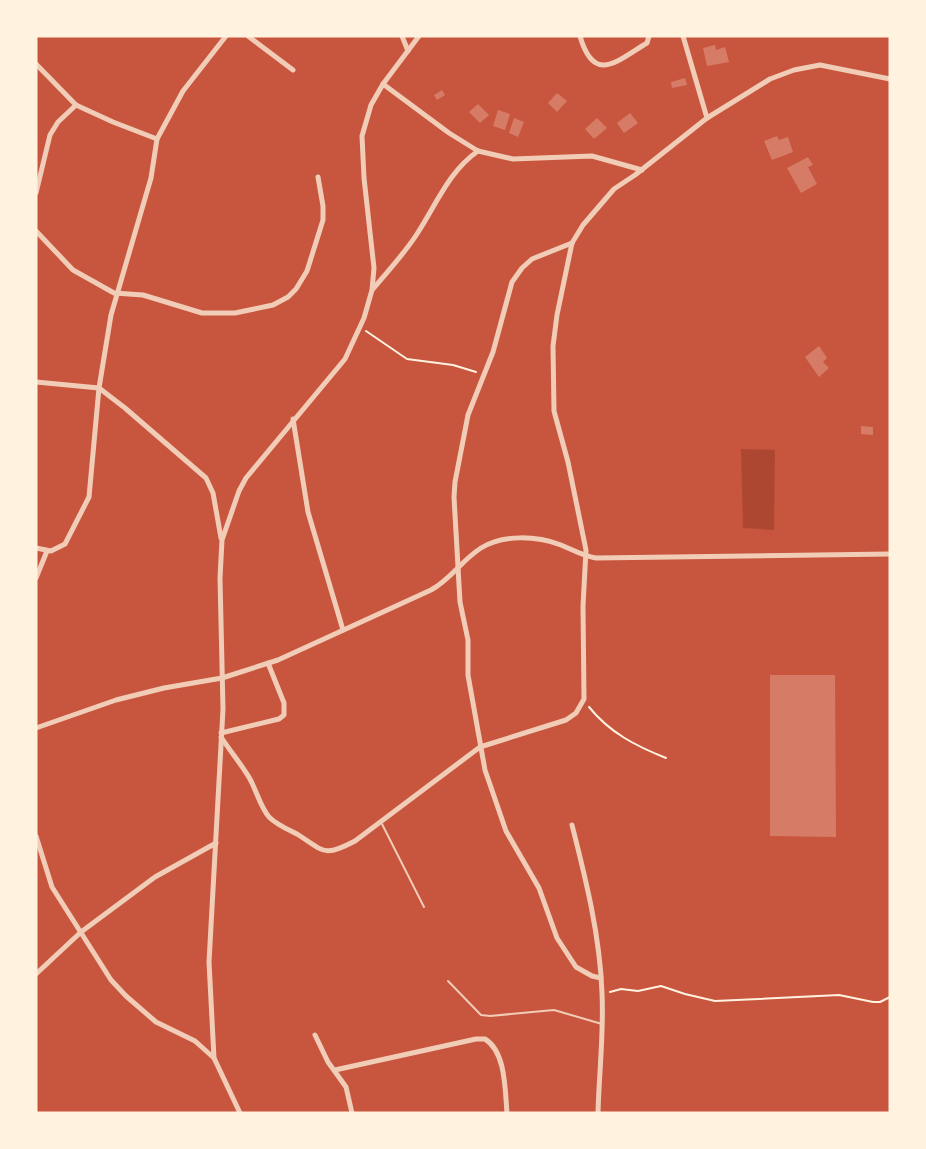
<svg xmlns="http://www.w3.org/2000/svg" width="926" height="1149" font-family="Rubik,sans-serif">
<style>
.green{fill:#ae4732}
.building{fill:#d67c66}
.lines{fill:none;stroke-linecap:round;stroke-linejoin:round}
.path{stroke:#fff3e0;stroke-width:2}
.service{stroke:#f1ccb7;stroke-width:2}
.minor{stroke:#f1ccb7;stroke-width:5}
</style>
<rect width="100%" height="100%" fill="#c8553d"/>
<path class="green" d="M741,449L775,450L774,530L743,528Z"/>
<g class="building">
<path d="M715,45L716,50L725,47L729,62L707,66L703,48Z"/>
<path d="M685,78L687,85L672,88L671,82Z"/>
<path d="M442,90L445,95L437,100L434,95Z"/>
<path d="M557,93L567,101L557,112L548,103Z"/>
<path d="M478,104L489,115L480,123L469,112Z"/>
<path d="M498,110L510,114L505,130L493,126Z"/>
<path d="M630,113L638,123L624,133L617,123Z"/>
<path d="M514,118L524,122L518,137L509,133Z"/>
<path d="M597,118L607,128L594,139L585,129Z"/>
<path d="M777,136L779,140L788,137L793,152L772,160L764,141Z"/>
<path d="M808,157L813,165L808,167L817,184L801,193L787,168Z"/>
<path d="M819,346L827,358L823,362L829,368L819,377L805,357Z"/>
<path d="M861,426L873,427V435L861,434Z"/>
<path d="M770,675H835L836,837L770,836Z"/>
</g>
<g class="lines">
<g class="path">
<path d="M366,331L407,359L453,365L476,372"/>
<path d="M589,707C610,733 636,746 666,758"/>
<path d="M610,992L621,989L638,991L661,986L685,994L715,1001L839,995L873,1002H880L890,997"/>
</g>
<g class="service">
<path d="M382,824L424,907"/>
<path d="M448,981L481,1015L490,1016L554,1010L602,1024"/>
</g>
<g class="minor">
<path d="M248,36L293,70"/>
<path d="M402,36L408,51"/>
<path d="M580,36C594,85 617,61 647,43L649,36"/>
<path d="M683,36L707,118"/>
<path d="M36,64L76,105L113,122L157,139"/>
<path d="M383,84L449,133L478,151L513,159L592,156L642,170"/>
<path d="M36,193L50,135L58,122L76,105"/>
<path d="M36,231L73,270L114,293L143,295L202,313H235L273,305L288,297L296,289L307,271L323,220V206L318,177"/>
<path d="M572,243L532,259L522,268L512,282L493,352L468,415L455,482L454,497L460,602L468,640V675L485,770L506,831L539,888L557,938L576,967L592,976L601,978"/>
<path d="M373,289C388,271 404,254 417,234C436,205 449,171 478,151"/>
<path d="M36,382L99,388L125,408L206,478L213,493L221,538"/>
<path d="M293,419L308,512L343,630"/>
<path d="M36,548L51,551L65,544L89,497L99,388L111,315L151,178L157,139L183,91L226,36"/>
<path d="M36,578L47,551"/>
<path d="M36,728L116,700L164,688L222,678L278,660L431,590C451,579 462,560 481,548C503,534 537,536 561,545C573,550 583,556 596,558L890,554"/>
<path d="M221,733L279,719L284,715V703L268,663"/>
<path d="M221,737C230,751 242,765 250,779C257,792 260,806 269,817C277,825 287,829 297,834C324,851 323,858 355,841L480,747L566,720L576,713L584,699L583,606L586,550L568,462L554,411L553,346L557,315L572,243L583,225L614,189L635,175L707,118L770,79L794,70L820,65L890,79"/>
<path d="M572,825C586,880 600,936 602,993C604,1033 599,1073 598,1113"/>
<path d="M36,836L52,887L111,980L126,996L156,1022L195,1041L214,1058"/>
<path d="M36,974L81,932L155,877L216,843"/>
<path d="M315,1035L328,1062L346,1087L352,1113"/>
<path d="M335,1070L476,1039H485C506,1052 505,1090 507,1113"/>
<path d="M240,1113L214,1058L209,962L223,709L220,578L222,540L239,491L246,478L345,359L364,318L372,290L374,268L364,178L362,136L371,105L383,84L419,36"/>
</g>
</g>
<rect width="926" height="1149" fill="none" stroke="#fff3e0" stroke-width="75"/>
</svg>
